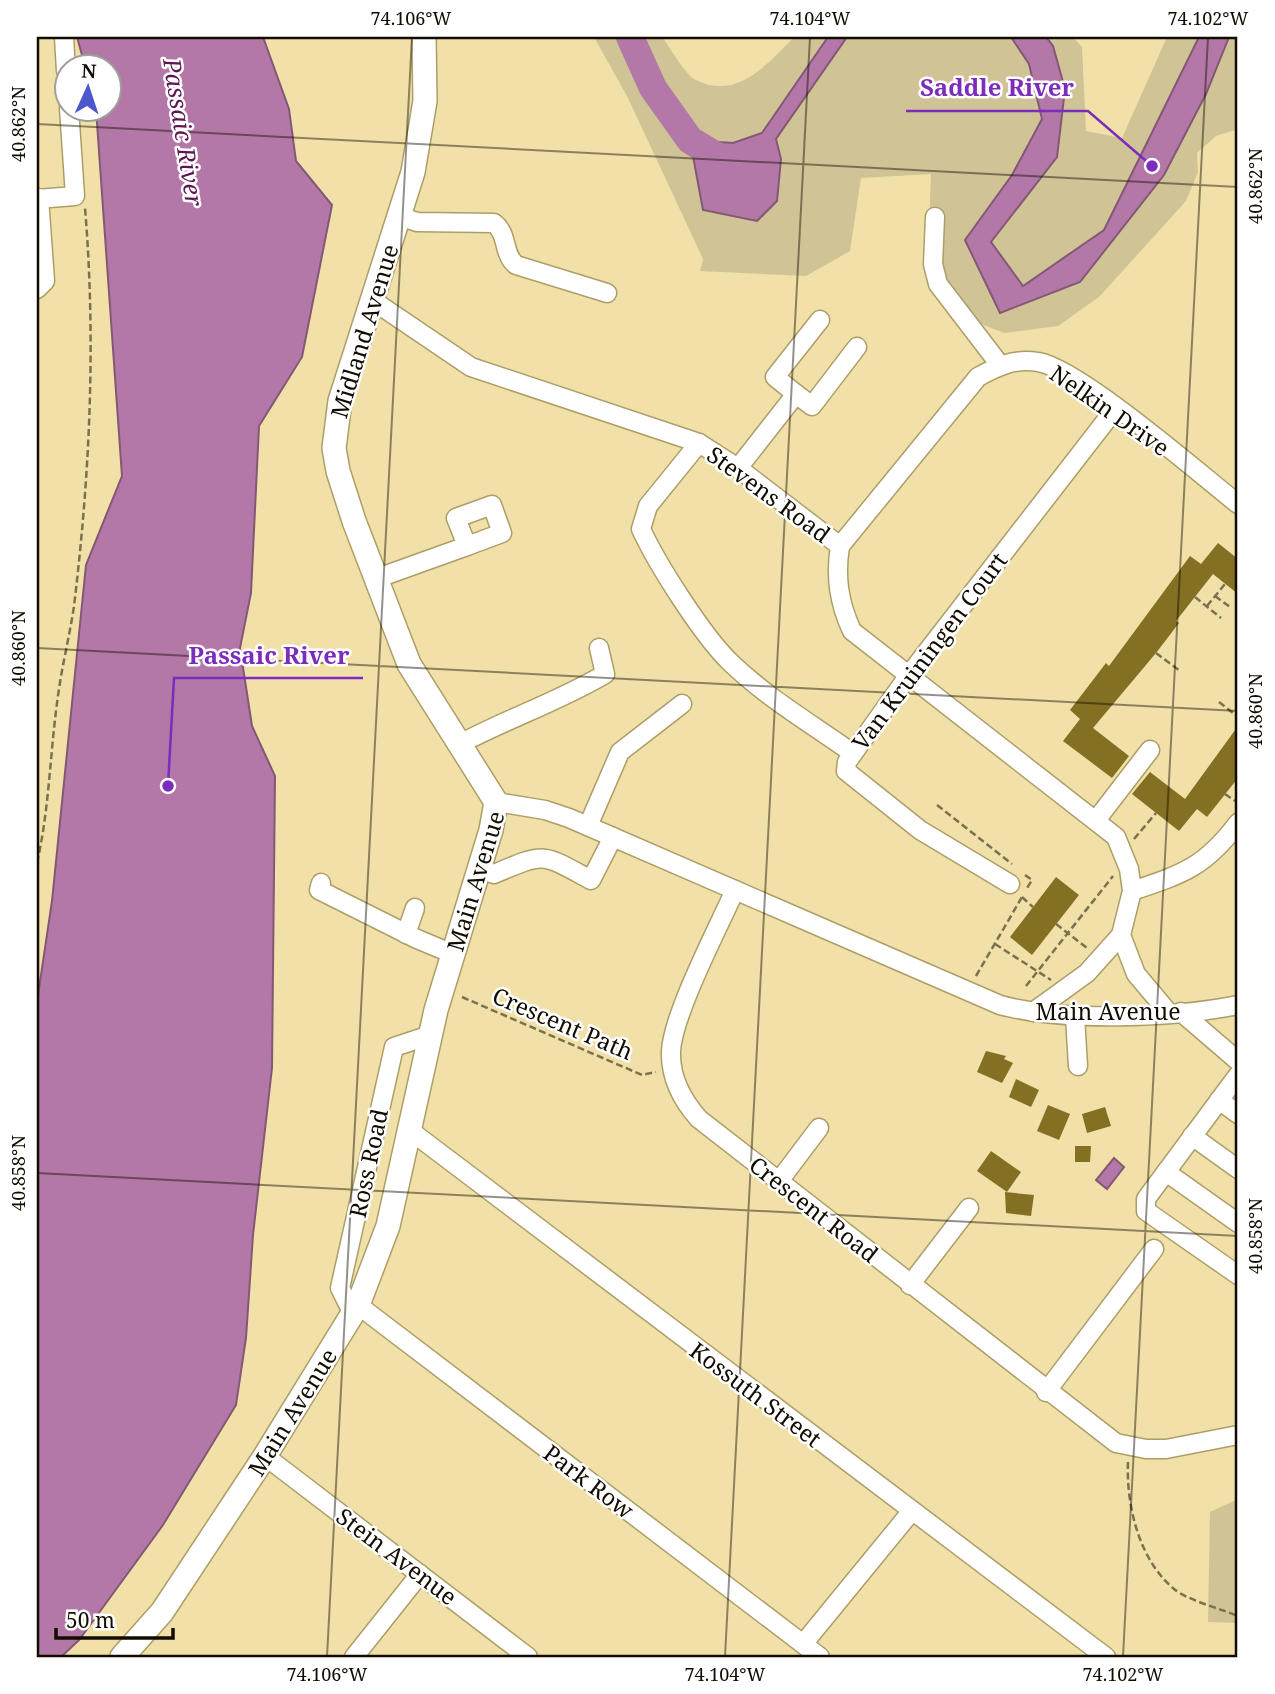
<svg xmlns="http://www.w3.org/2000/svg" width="1275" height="1694" font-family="'Noto Serif',serif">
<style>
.green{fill:#d0c395}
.water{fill:#b378a7;stroke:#835875;stroke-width:2}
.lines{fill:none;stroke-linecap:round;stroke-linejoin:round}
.river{stroke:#b378a7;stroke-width:28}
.building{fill:#837023}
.minor-casing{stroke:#ad9e67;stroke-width:21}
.major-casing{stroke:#ad9e67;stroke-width:26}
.path{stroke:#7b714f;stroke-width:2.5;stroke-dasharray:7 3.5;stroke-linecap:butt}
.minor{stroke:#fff;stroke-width:18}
.major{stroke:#fff;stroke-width:23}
.ticks{fill:none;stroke:#120c00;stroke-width:2;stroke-opacity:0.45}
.labels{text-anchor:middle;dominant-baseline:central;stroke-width:5;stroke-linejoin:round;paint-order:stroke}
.street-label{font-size:23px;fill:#120c00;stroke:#fff}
.water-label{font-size:24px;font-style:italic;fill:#5e1653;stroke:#fff}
.leader{fill:none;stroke:#7b2cbf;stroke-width:2.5}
.callout-dot{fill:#7b2cbf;stroke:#fff;stroke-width:2.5}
.callout-label{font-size:24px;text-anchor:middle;font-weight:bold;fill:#7b2cbf;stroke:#fff;stroke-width:5;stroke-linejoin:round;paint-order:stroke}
.neatline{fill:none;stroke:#120c00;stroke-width:2.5}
.ticks-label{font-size:18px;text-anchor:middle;fill:#120c00}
</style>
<rect width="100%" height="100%" fill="#f1e1a8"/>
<g class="green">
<path d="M594,37H662C671,48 684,74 696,80C738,101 768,63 794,37H828L762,133L733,143L691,140L777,201L781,159L776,140L847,37H1011L1029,64L1042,119L1012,175L965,240L1000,312L1080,282L1206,94L1229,37H1238V129L1216,136L1197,153L1198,172L1186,201L1099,297L1058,326L1004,333L966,318L928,248L931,174L861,178L850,251L806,276L700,271L703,259L628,98Z"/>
<path d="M1046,37H1073L1082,47L1086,131L1122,138L1167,37H1199L1104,230L1023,286L991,243L1057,157L1053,46Z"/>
<path d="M1238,1499V1623L1208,1622L1210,1512Z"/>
</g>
<g class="water">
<path d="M77,37H263L289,109L296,161L332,205L302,357L259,426L251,593L240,648L252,726L275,776L272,1068L253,1235L246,1338L236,1405L163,1525L79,1640L61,1657H37V1002L52,901L86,565L122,476L96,109L108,108V66H85Z"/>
<path d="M828,37H847L776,139L781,159L777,201L757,221L703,210L690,140L733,143L762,133Z"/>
<path d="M1011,37H1046L1053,46L1065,89L1057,157L991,242L1023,286L1104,230L1199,37H1229L1206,94L1164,175L1080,282L1000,313L965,240L1012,175L1042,119L1029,64Z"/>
<path d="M1114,1158L1124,1167L1107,1189L1096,1180Z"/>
</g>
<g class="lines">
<path class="river" d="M630,37L653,88L690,140L723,160"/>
</g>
<g class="building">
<path d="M1218,543L1238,559V594L1213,574L1176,621L1179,623L1156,653L1093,728L1129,756L1112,778L1063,741L1080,719L1070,710L1106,663L1109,666L1190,556L1201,564Z"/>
<path d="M1238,726V778L1207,817L1197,809L1179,831L1132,794L1150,772L1185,799Z"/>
<path d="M1056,877L1079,895L1032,955L1010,937Z"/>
<path d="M986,1051L1006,1056L1004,1059L1013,1063L1002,1083L977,1072Z"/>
<path d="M1016,1079L1039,1090L1031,1107L1009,1097Z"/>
<path d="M1048,1105L1070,1114L1059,1140L1037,1131Z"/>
<path d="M1105,1107L1111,1126L1087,1133L1082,1114Z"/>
<path d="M1075,1146H1091L1090,1162H1075Z"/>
<path d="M991,1151L1021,1172L1007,1192L977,1171Z"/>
<path d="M1005,1192L1034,1195L1031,1216L1006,1213Z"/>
</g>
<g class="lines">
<g class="minor-casing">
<g id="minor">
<path d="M64,37L66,71"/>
<path d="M37,199L75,196L69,108"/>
<path d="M399,216L417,222L494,223C509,235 502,253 516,265L607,293"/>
<path d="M935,217L933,264L938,284L1000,365"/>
<path d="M37,289L45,281L39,198"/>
<path d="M372,300L471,367L699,443L738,468L840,546C835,577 839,603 852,631L1116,837L1129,869L1132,891L1121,935L1136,974L1168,1012"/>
<path d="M796,394L775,377L820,320"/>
<path d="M699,443L648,506L641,529C657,564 703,636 730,662C766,697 810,723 851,752"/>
<path d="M738,468L796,394L812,406L857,347"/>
<path d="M492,505L502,533L467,546L456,518Z"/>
<path d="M840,546L978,377C998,366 1015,358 1038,362C1078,368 1200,474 1238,504"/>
<path d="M375,579L467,546"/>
<path d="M458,745C506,719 558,702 605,674L599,648"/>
<path d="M496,802L545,810L569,818L1000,1005C1064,1022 1173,1018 1238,1005"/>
<path d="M1097,819L1150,750"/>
<path d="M588,826L620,752L682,704"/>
<path d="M479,869L494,874C546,852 541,853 591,880L613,837"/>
<path d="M321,883L319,890L417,939L453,954"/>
<path d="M1010,884L920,830L846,771L847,762L909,675L1115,409"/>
<path d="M735,890C718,928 673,1014 671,1051C670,1078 682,1100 699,1119L1116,1443L1146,1449H1166L1238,1435"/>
<path d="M1132,891C1183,874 1205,867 1238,823"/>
<path d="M406,934L415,908"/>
<path d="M1033,1012L1087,973L1121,935"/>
<path d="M1181,1012L1238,1061"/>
<path d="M1075,1016L1078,1066"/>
<path d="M1238,1075L1146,1199V1211L1238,1275"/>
<path d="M1219,1100L1238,1114"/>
<path d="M408,1129L1106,1657"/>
<path d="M1192,1136L1238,1169"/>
<path d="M1166,1172L1238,1223"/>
<path d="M779,1181L819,1128"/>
<path d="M910,1285L969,1208"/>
<path d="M358,1305L820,1657"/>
<path d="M353,1314L340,1288L394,1047L430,1035"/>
<path d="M1046,1392L1154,1249"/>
<path d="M265,1456L528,1657"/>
<path d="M803,1644L911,1512"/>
<path d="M354,1657L420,1574"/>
</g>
</g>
<g class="major-casing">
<path id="major" d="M122,1657L162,1612L265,1456L358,1305L388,1226L436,1010L491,830L496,802L409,664L354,521L338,471L334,448L340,401L413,172L425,101L424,37"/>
</g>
<g class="path">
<path d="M1215,596L1230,607"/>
<path d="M1195,597L1221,618"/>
<path d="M1207,606L1225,584"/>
<path d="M1156,653L1180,671"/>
<path d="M1219,702L1238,717"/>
<path d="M1225,794L1235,801"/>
<path d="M937,805L1012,864"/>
<path d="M1134,839L1156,813"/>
<path d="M37,863C50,806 50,747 59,689C63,661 70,634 74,606C90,474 96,340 85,208"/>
<path d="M1025,875L1032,880L1027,888"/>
<path d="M1022,897L1033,907"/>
<path d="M1056,924L1087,948"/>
<path d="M995,944L1051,980"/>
<path d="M976,976L1022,897"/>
<path d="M1026,986L1113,876"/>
<path d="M462,997L642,1075L656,1072"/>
<path d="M1128,1462C1126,1505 1139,1560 1174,1589C1187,1600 1221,1609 1238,1616"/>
</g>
<use href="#minor" class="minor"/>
<use href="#major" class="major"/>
</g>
<path class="ticks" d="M37,124L1238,187M37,648L1238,711M37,1173L1238,1236M327,1657L412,37M725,1657L810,37M1123,1657L1208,37"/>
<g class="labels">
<g class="street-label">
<text transform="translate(364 331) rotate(-73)">Midland Avenue</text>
<text transform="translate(1110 410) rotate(35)">Nelkin Drive</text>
<text transform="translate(769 494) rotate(36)">Stevens Road</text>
<text transform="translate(929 651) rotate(-53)">Van Kruiningen Court</text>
<text transform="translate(475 881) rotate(-73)">Main Avenue</text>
<text x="1108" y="1011">Main Avenue</text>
<text transform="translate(563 1023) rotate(23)">Crescent Path</text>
<text transform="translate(368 1163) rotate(-78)">Ross Road</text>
<text transform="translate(814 1209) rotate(38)">Crescent Road</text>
<text transform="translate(756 1394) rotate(37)">Kossuth Street</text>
<text transform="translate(292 1412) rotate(-58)">Main Avenue</text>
<text transform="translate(589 1481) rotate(37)">Park Row</text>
<text transform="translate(397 1556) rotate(37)">Stein Avenue</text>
</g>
<g class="water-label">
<text transform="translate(184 132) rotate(81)">Passaic River</text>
</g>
</g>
<path class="leader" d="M1152 166L1088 111H906M168 786L174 678H363"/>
<g class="callout-dot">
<circle cx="1152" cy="166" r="7"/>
<circle cx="168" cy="786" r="7"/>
</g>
<g class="callout-label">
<text x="997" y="96">Saddle River</text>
<text x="269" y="664">Passaic River</text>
</g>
<rect width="1275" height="1694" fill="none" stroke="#ffffff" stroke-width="77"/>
<g transform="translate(88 88) rotate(3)"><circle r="33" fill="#ffffff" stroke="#a09e99" stroke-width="2"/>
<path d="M0-5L12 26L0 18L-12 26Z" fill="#4d57cd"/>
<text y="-10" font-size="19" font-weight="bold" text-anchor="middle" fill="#120c00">N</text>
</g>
<path d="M56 1628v10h117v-10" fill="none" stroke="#120c00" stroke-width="3.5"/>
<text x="66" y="1628" font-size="21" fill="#120c00" stroke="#ffffff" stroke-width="5" paint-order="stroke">50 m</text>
<rect x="38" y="38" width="1198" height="1618" class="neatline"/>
<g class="ticks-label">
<text x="411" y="25">74.106°W</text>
<text x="810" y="25">74.104°W</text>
<text x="1208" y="25">74.102°W</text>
<text transform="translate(19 124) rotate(-90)" y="6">40.862°N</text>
<text transform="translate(1256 186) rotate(-90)" y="6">40.862°N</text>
<text transform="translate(19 648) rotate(-90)" y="6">40.860°N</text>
<text transform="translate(1256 711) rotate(-90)" y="6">40.860°N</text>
<text transform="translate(19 1173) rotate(-90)" y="6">40.858°N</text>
<text transform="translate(1256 1236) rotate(-90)" y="6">40.858°N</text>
<text x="327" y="1681">74.106°W</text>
<text x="725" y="1681">74.104°W</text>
<text x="1123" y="1681">74.102°W</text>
</g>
</svg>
